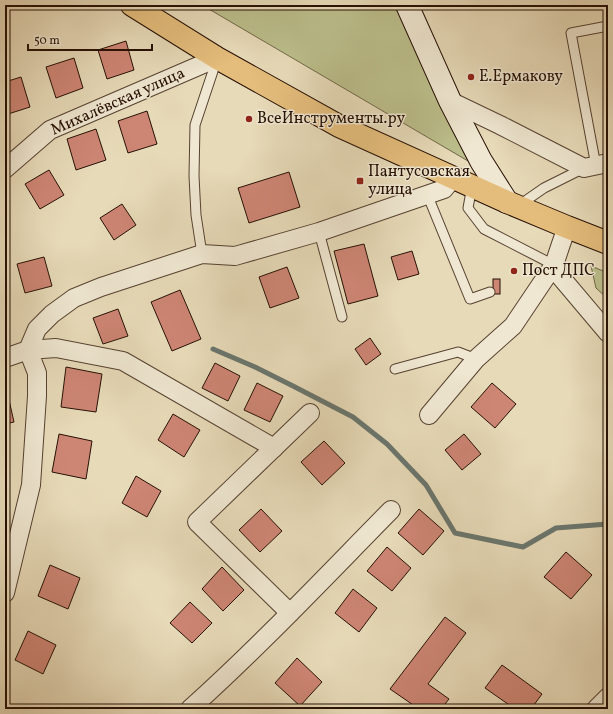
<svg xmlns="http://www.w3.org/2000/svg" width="613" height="714" font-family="Vollkorn,serif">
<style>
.green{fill:#bbbe8b;stroke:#706748}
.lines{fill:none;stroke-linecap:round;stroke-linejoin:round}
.stream{stroke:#6a766d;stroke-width:5}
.building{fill:#cd8574;stroke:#261004}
.lane-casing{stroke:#564231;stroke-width:11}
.street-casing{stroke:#564231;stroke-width:20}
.secondary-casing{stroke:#261004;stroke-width:24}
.highway-casing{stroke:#261004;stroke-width:24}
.lane{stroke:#efe7d1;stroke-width:9}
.street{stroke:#efe7d1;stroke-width:18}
.secondary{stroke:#efe7d1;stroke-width:22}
.highway{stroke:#e4bd7c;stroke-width:22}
.poi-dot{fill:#8f2418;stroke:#efe7d1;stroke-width:1.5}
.labels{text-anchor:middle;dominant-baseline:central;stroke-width:3;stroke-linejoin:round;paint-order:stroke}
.poi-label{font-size:16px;fill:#261004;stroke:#efe7d1;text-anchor:start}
.street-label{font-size:16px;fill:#261004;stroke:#efe7d1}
</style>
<rect width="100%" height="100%" fill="#e7dab8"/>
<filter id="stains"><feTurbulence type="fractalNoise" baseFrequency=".005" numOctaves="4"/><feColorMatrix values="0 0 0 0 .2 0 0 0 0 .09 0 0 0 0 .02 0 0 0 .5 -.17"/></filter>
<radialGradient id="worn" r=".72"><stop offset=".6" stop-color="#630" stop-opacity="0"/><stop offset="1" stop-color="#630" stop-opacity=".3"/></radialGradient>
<g class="green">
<path d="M202,5H400L468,161Z"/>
<path d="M591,266L608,273V299L596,288Z"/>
</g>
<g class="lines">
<path class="stream" d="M213,349L255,367L293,386L353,417L387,444L426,485L455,533L523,547L556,528L608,524"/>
</g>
<g class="building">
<path d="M126,41L134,70L107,79L98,50Z"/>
<path d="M74,58L83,88L56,98L46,67Z"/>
<path d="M21,77L30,107L5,115V82Z"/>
<path d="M147,111L157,144L128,153L118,121Z"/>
<path d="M96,129L106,160L76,170L67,139Z"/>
<path d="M49,170L64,195L40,209L25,184Z"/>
<path d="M289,172L300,207L249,223L238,188Z"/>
<path d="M122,204L136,225L114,240L100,218Z"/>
<path d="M364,244L378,296L348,304L334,251Z"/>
<path d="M412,251L419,274L398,280L391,257Z"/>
<path d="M44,257L52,286L25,293L17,264Z"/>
<path d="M287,267L299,298L270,308L259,277Z"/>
<rect x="493" y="279" width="7" height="15"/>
<path d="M180,290L201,339L172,351L151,302Z"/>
<path d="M118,309L128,336L103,344L93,318Z"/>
<path d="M370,338L381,354L366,365L355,349Z"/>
<path d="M215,363L240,376L228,401L202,388Z"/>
<path d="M66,367L102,374L96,412L61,407Z"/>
<path d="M257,383L283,396L270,422L244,410Z"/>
<path d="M492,383L516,404L495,428L471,407Z"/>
<path d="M5,391H7L14,422L5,424Z"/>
<path d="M173,414L200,430L184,457L158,440Z"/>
<path d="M59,434L92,441L86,479L52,472Z"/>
<path d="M464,434L481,454L462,470L445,450Z"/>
<path d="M324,441L345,463L322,485L301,462Z"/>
<path d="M136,476L161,491L147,517L122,503Z"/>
<path d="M261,509L282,531L260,552L239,530Z"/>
<path d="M419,509L444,531L423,555L398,533Z"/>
<path d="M387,547L411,568L392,591L367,571Z"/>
<path d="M566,552L592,575L571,599L544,577Z"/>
<path d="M50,565L80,578L68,609L38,596Z"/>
<path d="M222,567L244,590L223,611L202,589Z"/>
<path d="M353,589L377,608L359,632L335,613Z"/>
<path d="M190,602L212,623L192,643L170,623Z"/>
<path d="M445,617L466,633L428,684L449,699L441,709H419L390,689Z"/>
<path d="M28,631L56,645L43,674L15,660Z"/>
<path d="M297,658L322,682L300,706L275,683Z"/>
<path d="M502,665L542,694L531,709H515L485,688Z"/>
</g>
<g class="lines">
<g class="lane-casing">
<g id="lane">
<path d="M596,166L571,33L608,26"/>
<path d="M472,186L468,208L484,229L554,265"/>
<path d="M427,194L470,299L490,292"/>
<path d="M518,206L544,188L584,168"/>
<path d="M319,232L342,317"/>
<path d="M202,254L196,215L194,176L195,125L217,59"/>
<path d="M395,369L458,352L476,359"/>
</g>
</g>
<g class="street-casing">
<g id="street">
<path d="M450,101L500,125L584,168L608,163"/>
<path d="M5,169L50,130L217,58"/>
<path d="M554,265L559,275L608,333"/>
<path d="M5,358L28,350L37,329L52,314L74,298L101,287L202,254L235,256L319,232L444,189L453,178"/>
<path d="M429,415L476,359L513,326L554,265L561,244L567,227"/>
<path d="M5,593L31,485L37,396V373L28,350L56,348L123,361L274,448"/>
<path d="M290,613L197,522L310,413"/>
<path d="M190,709C260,646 325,577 391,510"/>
<path d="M596,709L608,697"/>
</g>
</g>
<g class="secondary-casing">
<path id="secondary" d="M407,5L450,101L481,161L507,202"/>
</g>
<g class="highway-casing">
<path id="highway" d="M132,5L217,58L339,126L507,202L567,227L608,243"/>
</g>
<use href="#lane" class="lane"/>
<use href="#street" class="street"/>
<use href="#secondary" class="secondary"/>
<use href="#highway" class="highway"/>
</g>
<g class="poi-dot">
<circle cx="471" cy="77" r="4"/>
<circle cx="249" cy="119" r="4"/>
<rect x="356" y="177" width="8" height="8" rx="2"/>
<circle cx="514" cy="271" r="4"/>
</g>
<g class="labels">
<g class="poi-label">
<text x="479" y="77">Е.Ермакову</text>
<text x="257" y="119">ВсеИнструменты.ру</text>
<text x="368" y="172">Пантусовская<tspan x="368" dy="18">улица</tspan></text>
<text x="522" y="271">Пост ДПС</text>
</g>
<g class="street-label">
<text transform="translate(118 102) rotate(-24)">Михалёвская улица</text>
</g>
</g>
<rect width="613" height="714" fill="none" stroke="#e7dab8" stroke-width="20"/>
<rect x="6" y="6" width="601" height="702" fill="none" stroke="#261004" stroke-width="2"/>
<rect x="10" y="10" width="593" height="694" fill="none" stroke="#261004"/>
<path d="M28 44v6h124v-6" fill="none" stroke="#261004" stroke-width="2"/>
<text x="34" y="44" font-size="12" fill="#261004" stroke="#efe7d1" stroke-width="3" paint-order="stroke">50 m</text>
<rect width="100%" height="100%" filter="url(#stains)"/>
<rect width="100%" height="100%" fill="url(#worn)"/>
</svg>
